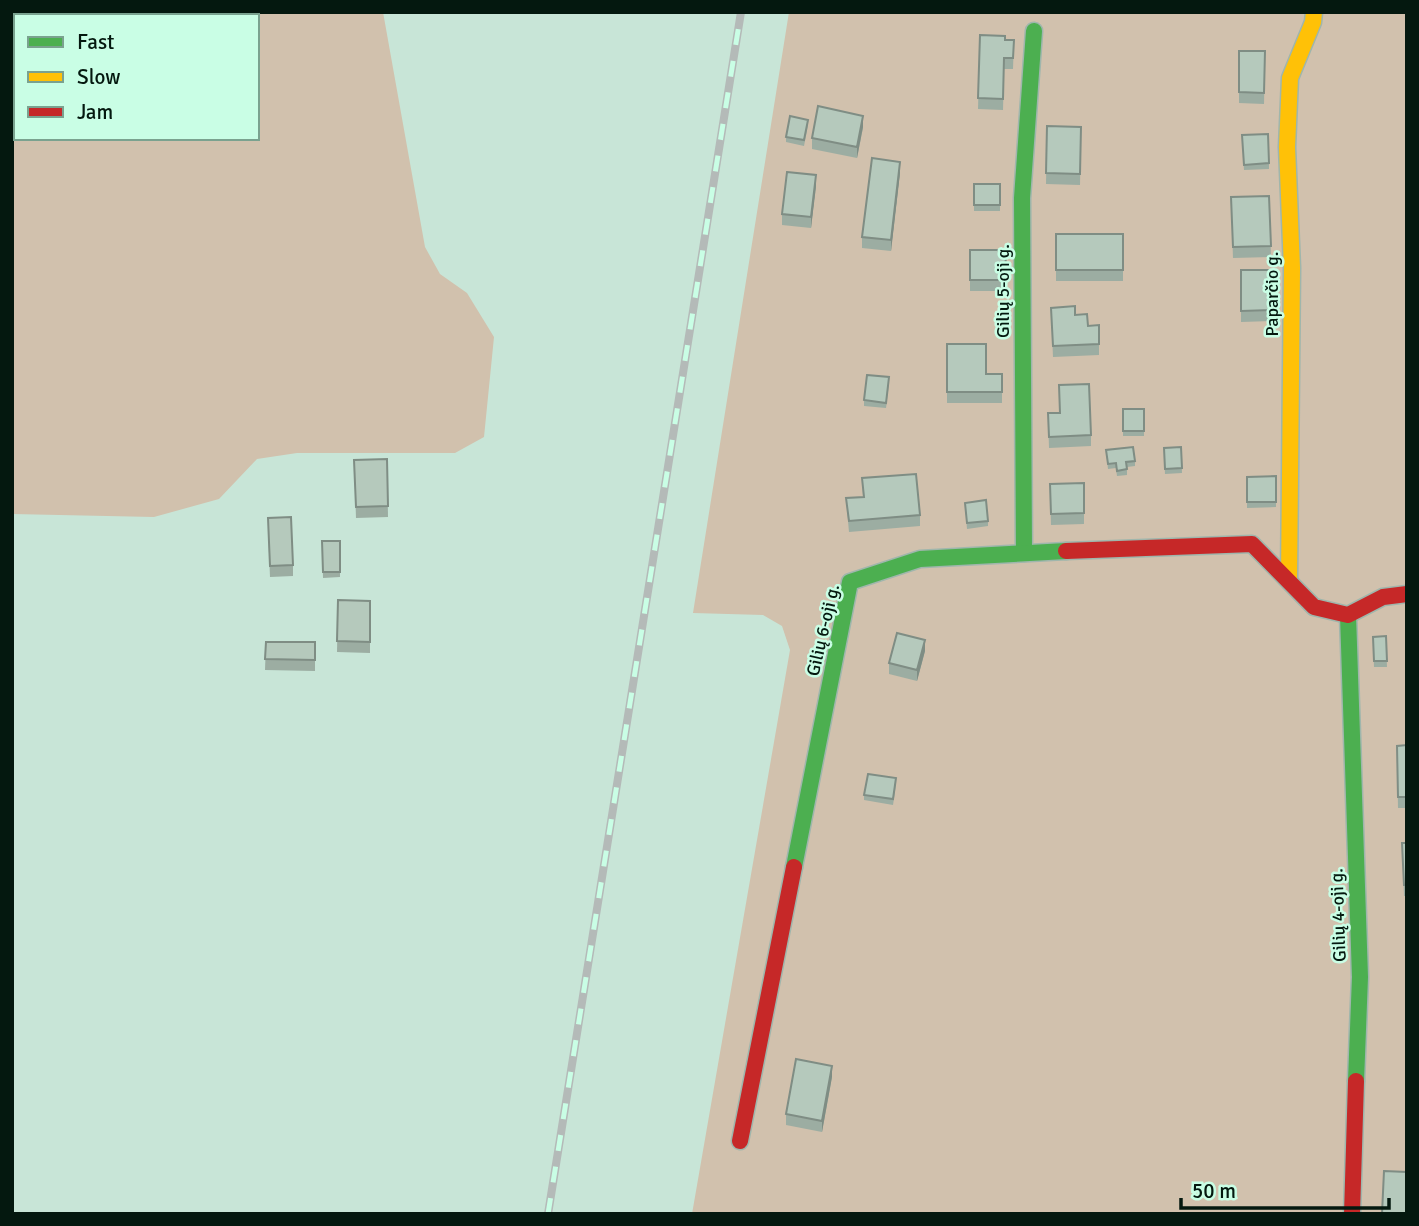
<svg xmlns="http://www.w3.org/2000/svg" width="1419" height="1226" font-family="Signika,sans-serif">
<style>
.green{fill:#d1c1ad;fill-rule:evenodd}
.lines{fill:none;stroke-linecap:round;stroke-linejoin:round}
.fast-casing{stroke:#9fb6ac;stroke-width:19}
.slow-casing{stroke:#9fb6ac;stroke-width:19}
.jam-casing{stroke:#9fb6ac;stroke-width:19}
.fast{stroke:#4caf50;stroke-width:16}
.slow{stroke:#ffc107;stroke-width:16}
.jam{stroke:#c62828;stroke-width:16}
.rail-casing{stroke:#b4bab8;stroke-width:8}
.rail{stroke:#c9fee5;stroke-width:5;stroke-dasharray:16;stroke-linecap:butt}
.wall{fill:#9cada2}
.shaded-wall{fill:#7f8d84}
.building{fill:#b5c9bc;stroke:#7f8d84;stroke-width:2}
.labels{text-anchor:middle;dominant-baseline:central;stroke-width:5;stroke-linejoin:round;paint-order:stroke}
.street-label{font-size:18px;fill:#04180f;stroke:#c9fee5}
</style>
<rect width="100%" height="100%" fill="#c8e5d7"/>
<g class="green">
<path d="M12,12H383L425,247L440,274L467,293L494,337L484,437L455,453H297L257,459L219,499L154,517L12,514ZM16,16H257V138H16Z"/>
<path d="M789,12H1407V1214H692L790,650L782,626L763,615L693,613Z"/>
</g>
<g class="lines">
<g class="fast-casing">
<g id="fast">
<path d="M1024,553L1022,198L1034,31"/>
<path d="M1348,615L1360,977L1356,1081"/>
<path d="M794,867L850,582L920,559L1066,551"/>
</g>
</g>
<g class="slow-casing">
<path id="slow" d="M1289,580L1292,268L1287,147L1290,78L1313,22L1314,12"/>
</g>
<g class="jam-casing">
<g id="jam">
<path d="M1066,551L1252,544L1314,607L1348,615L1383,597L1407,594"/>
<path d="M740,1141L794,867"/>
<path d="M1352,1214L1356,1081"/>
</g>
</g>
<use href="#fast" class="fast"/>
<use href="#slow" class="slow"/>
<use href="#jam" class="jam"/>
<g class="rail-casing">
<path id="rail" d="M548,1214L741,12"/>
</g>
<use href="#rail" class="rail"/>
</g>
<g class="wall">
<path d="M980,35L1005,40H1014L1013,69H1004L1003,110L978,109Z"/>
<path d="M1239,51H1265L1264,104L1239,103Z"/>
<path d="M808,125L804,146L786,142V137Z"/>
<path d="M1047,126L1081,127L1080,185L1046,184Z"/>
<path d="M863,127L857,158L812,149V138Z"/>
<path d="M1242,135L1269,163V169L1244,170Z"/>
<path d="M900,173L891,251L862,248V237Z"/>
<rect x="974" y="184" width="26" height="27"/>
<path d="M816,186L811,228L782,225V214Z"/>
<path d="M1269,196L1271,257L1233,258L1231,197Z"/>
<rect x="1056" y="234" width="67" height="47"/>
<path d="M970,250H1006L1005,291H970Z"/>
<path d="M1241,270H1272L1273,321L1241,322Z"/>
<path d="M1051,308L1075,315L1088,326L1099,344V355L1053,357Z"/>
<path d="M947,344L986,374H1002V403H947Z"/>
<path d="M889,383L886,408L864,406V400Z"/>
<rect x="1123" y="409" width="21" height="27"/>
<path d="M1048,413H1060L1091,435V446L1049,448Z"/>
<path d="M1181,447L1182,473L1165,474L1164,448Z"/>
<path d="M1106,450L1135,461V466L1127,467V475L1117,476L1116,468L1108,469Z"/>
<path d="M387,459L388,517L356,518L354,460Z"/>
<path d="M1276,476V507L1247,508V477Z"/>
<path d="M862,478L920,515V526L849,532L846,498L863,497Z"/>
<path d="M1084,483V524L1051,525L1050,484Z"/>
<path d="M965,503L988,521V526L967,529Z"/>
<path d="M268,529L293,565V576L270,577Z"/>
<path d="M322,541H340V577L323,578Z"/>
<path d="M338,600L370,601V653L337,652Z"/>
<path d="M1386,636L1387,667H1374L1373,637Z"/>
<path d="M266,642H315V671L265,670Z"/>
<path d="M925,651L917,681L889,674V663Z"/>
<path d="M1407,745V808H1398L1397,746Z"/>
<path d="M896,784L893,805L864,800V795Z"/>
<path d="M1402,843H1407V896H1404Z"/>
<path d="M832,1077L822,1132L786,1125V1114Z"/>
</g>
<g class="shaded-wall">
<path d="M863,116V127L857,158V147Z"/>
<path d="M900,162V173L891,251V240Z"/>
<path d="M816,175V186L811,228V217Z"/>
<path d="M925,640V651L917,681V670Z"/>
<path d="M832,1066V1077L822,1132V1121Z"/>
</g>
<g class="building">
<path d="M980,35L1005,36V40H1014L1013,58H1004L1003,99L978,98Z"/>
<path d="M1239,51H1265L1264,93L1239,92Z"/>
<path d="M818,106L863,116L857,147L812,138Z"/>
<path d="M790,116L808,120L804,140L786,137Z"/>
<path d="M1047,126L1081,127L1080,174L1046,173Z"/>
<path d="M1268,134L1269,163L1244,165L1242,135Z"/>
<path d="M872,158L900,162L891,240L862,237Z"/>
<path d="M787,172L816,175L811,217L782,214Z"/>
<rect x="974" y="184" width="26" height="21"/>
<path d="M1269,196L1271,246L1233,247L1231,197Z"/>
<rect x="1056" y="234" width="67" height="36"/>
<path d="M970,250H1006L1005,280H970Z"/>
<path d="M1241,270H1272L1273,310L1241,311Z"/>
<path d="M1075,306V315L1087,314L1088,326L1099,325V344L1053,346L1051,308Z"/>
<path d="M947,344H986V374H1002V392H947Z"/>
<path d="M867,375L889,377L886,403L864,400Z"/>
<path d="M1089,384L1091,435L1049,437L1048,413H1060L1059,385Z"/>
<rect x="1123" y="409" width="21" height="22"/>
<path d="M1133,447L1135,461L1126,462L1127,469L1117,471L1116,463L1108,464L1106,450Z"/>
<path d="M1181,447L1182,468L1165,469L1164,448Z"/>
<path d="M387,459L388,506L356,507L354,460Z"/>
<path d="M916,474L920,515L849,521L846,498L864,497L862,478Z"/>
<path d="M1276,476V502H1247V477Z"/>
<path d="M1084,483V513L1051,514L1050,484Z"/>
<path d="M986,500L988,521L967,523L965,503Z"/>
<path d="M291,517L293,565L270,566L268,518Z"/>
<path d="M322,541H340V572H323Z"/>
<path d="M338,600L370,601V642L337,641Z"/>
<path d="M897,633L925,640L917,670L889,663Z"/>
<path d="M1386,636L1387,661H1374L1373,637Z"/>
<path d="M266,642H315V660L265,659Z"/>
<path d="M1407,745V797H1398L1397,746Z"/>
<path d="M868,774L896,778L893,799L864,795Z"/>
<path d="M1402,843H1407V885H1404Z"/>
<path d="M796,1059L832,1066L822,1121L786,1114Z"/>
<path d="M1384,1171L1407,1172V1214H1382Z"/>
</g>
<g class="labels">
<g class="street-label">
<text transform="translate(1003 291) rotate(-90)">Gilių 5-oji g.</text>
<text transform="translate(1272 294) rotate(-90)">Paparčio g.</text>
<text transform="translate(823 630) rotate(-77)">Gilių 6-oji g.</text>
<text transform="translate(1338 915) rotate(-92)">Gilių 4-oji g.</text>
</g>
</g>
<rect width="1419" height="1226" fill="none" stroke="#04180f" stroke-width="28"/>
<rect x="14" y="14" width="245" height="126" fill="#c9fee5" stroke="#7aa28f" stroke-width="2"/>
<rect x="28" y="37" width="35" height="10" fill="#4caf50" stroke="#7aa28f" stroke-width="2"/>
<text x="77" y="49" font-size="21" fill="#04180f">Fast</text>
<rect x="28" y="72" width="35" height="10" fill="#ffc107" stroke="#7aa28f" stroke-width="2"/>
<text x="77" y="84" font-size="21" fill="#04180f">Slow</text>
<rect x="28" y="107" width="35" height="10" fill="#c62828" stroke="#7aa28f" stroke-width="2"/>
<text x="77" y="119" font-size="21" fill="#04180f">Jam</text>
<path d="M1181 1198v10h208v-10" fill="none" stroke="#04180f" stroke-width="3.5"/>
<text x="1192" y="1198" font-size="21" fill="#04180f" stroke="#c9fee5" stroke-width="5" paint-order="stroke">50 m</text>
</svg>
